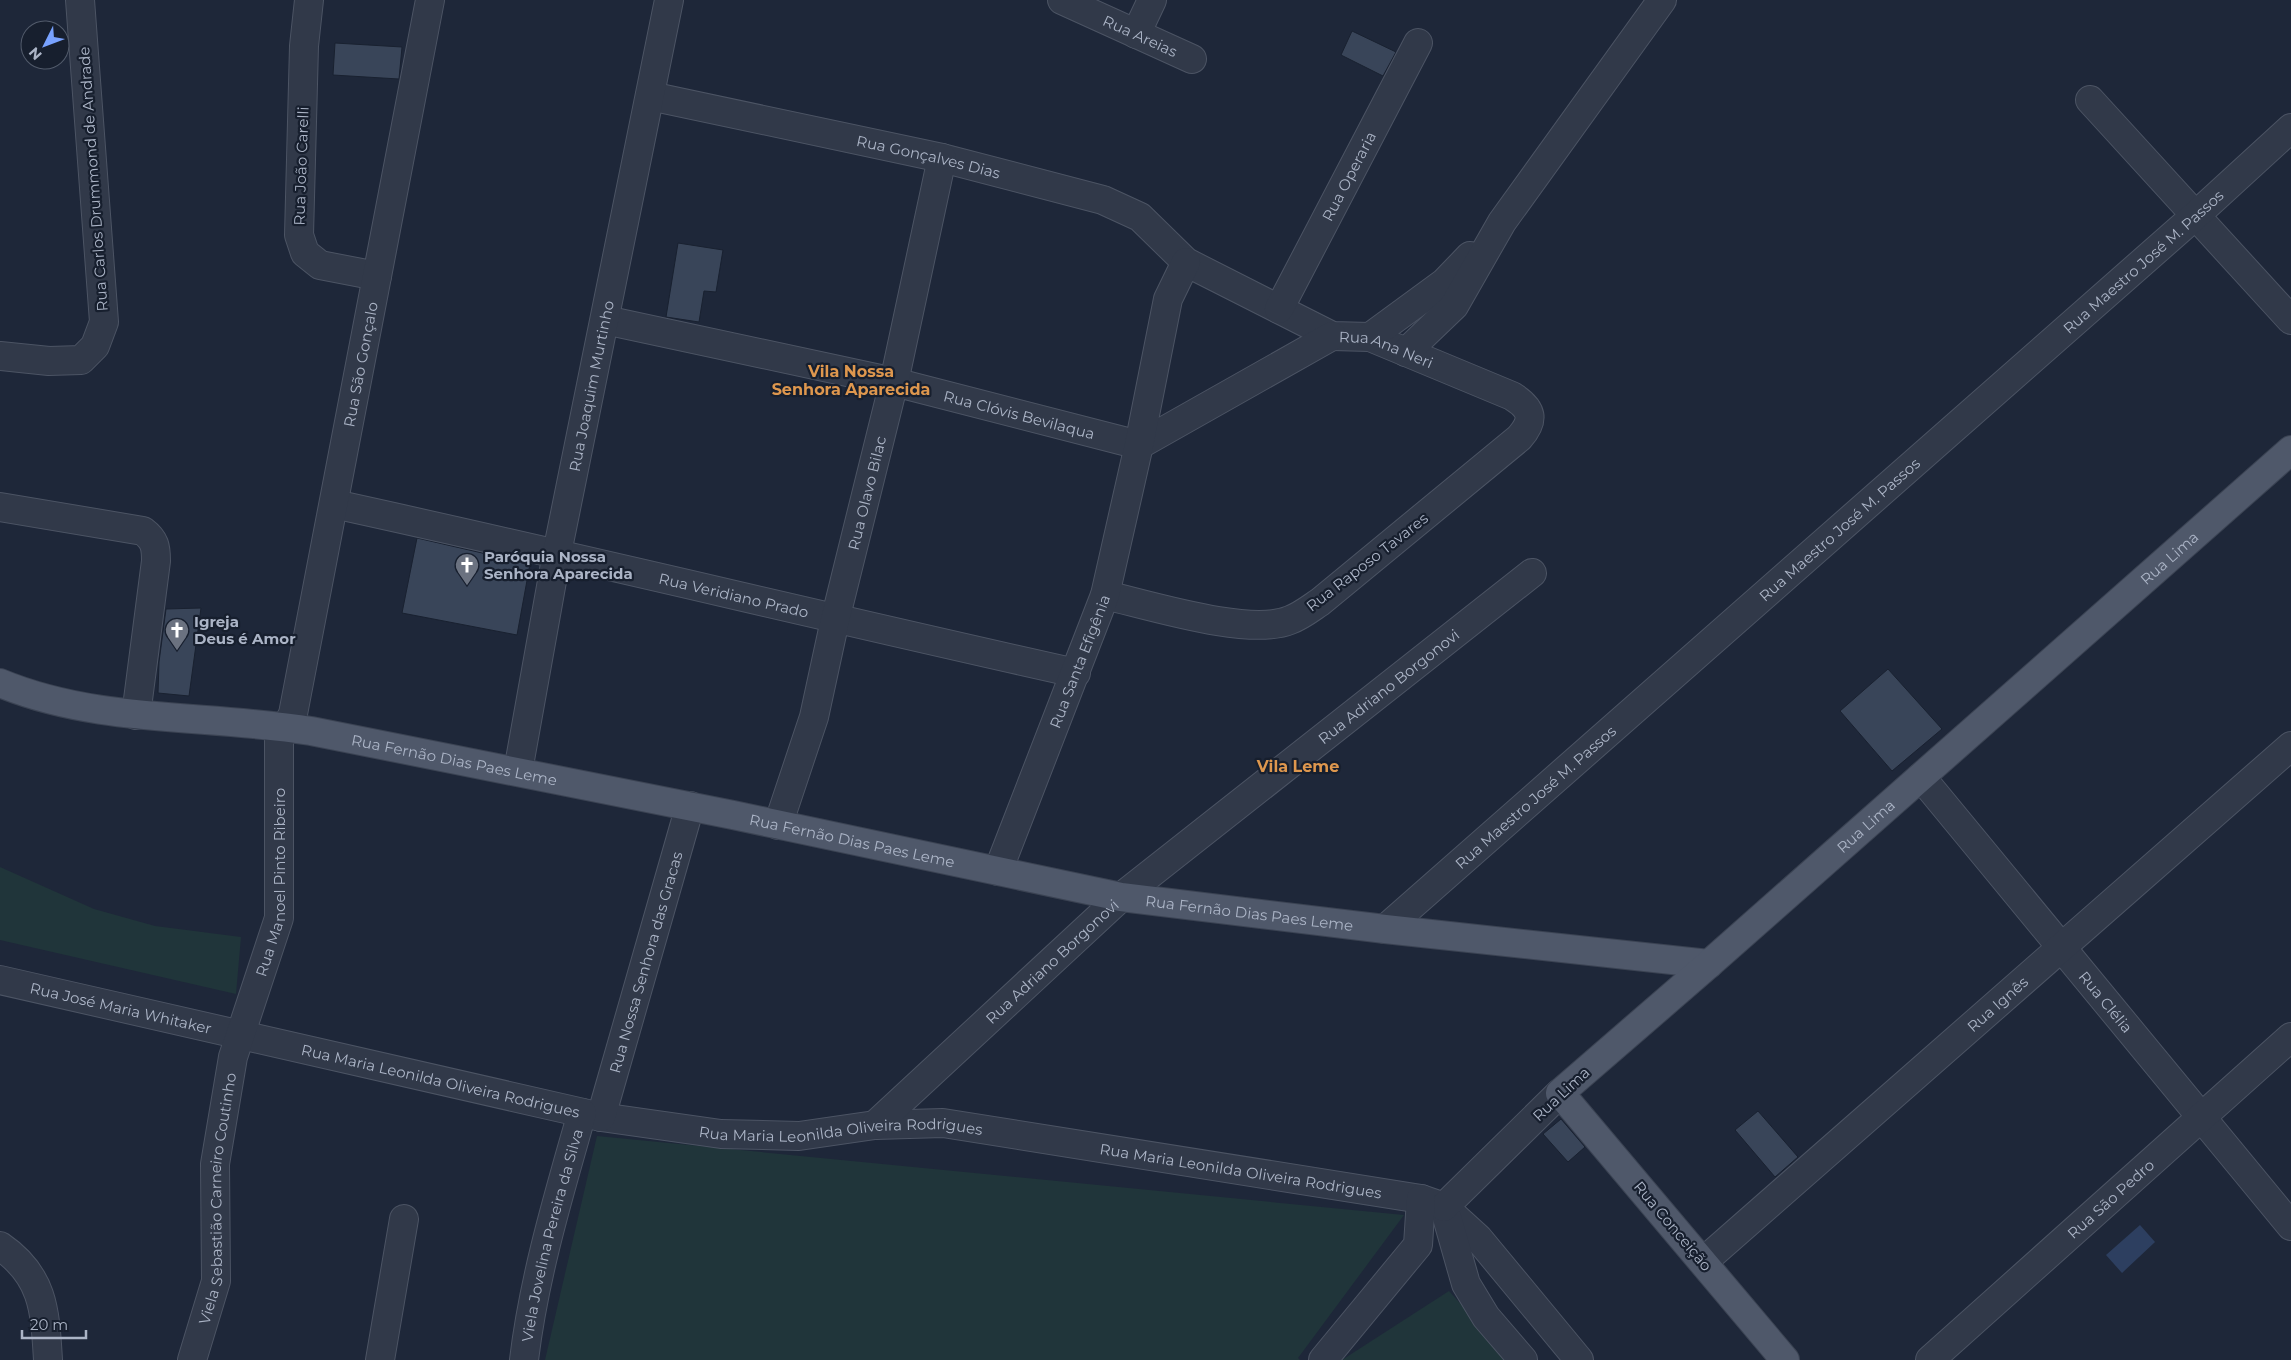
<svg xmlns="http://www.w3.org/2000/svg" width="2291" height="1360" font-family="Montserrat,sans-serif">
<style>
.green{fill:#20353a}
.water{fill:#2d3f60}
.building{fill:#394559;stroke:#192130}
.lines{fill:none;stroke-linecap:round;stroke-linejoin:round}
.minor-casing{stroke:#4c5464;stroke-width:30}
.major-casing{stroke:#3b4353;stroke-width:30}
.minor{stroke:#313949;stroke-width:28}
.major{stroke:#4f586a;stroke-width:28}
.labels{text-anchor:middle;dominant-baseline:central;stroke-width:4.5;stroke-linejoin:round;paint-order:stroke}
.street-label{font-size:15px;fill:#abb4c6;stroke:#171f2e}
.poi-label{font-size:15px;font-weight:bold;fill:#abb4c6;stroke:#171f2e;text-anchor:start}
.neighbourhood-label{font-size:16px;font-weight:bold;fill:#de974e;stroke:#171f2e}
</style>
<rect width="100%" height="100%" fill="#1e2739"/>
<g class="green">
<path d="M0,867L94,909L155,926L241,937L236,994L0,940Z"/>
<path d="M597,1136L1404,1215L1298,1358L1300,1360H545Z"/>
<path d="M1449,1291L1511,1360H1342Z"/>
</g>
<path class="water" d="M2140,1225L2155,1242L2122,1273L2106,1255Z"/>
<g class="building">
<path d="M1352,31L1396,52L1383,76L1341,55Z"/>
<path d="M335,43L402,47L399,79L333,75Z"/>
<path d="M678,243L723,250L716,292L704,291L699,322L666,317Z"/>
<path d="M417,538L530,564L517,635L402,613Z"/>
<path d="M201,608L189,696L158,693L159,662L166,609Z"/>
<path d="M1888,669L1942,729L1892,771L1840,711Z"/>
<path d="M1758,1111L1798,1157L1775,1177L1735,1130Z"/>
<path d="M1561,1119L1585,1147L1568,1162L1543,1134Z"/>
</g>
<g class="lines">
<g class="minor-casing">
<g id="minor">
<path d="M309,0L304,46L299,235L305,253L320,265L377,276"/>
<path id="s1" d="M1062,0L1192,59"/>
<path d="M1136,34L1152,0"/>
<path id="s2" d="M650,96L942,158L1103,200L1140,217L1186,262L1332,336L1370,337L1512,396C1533,409 1535,420 1519,438L1320,602C1311,608 1301,616 1290,620C1250,637 1149,605 1105,595"/>
<path d="M2090,100L2291,320"/>
<path id="s3" d="M1279,309L1418,43"/>
<path id="s4" d="M605,320L894,382L1139,445L1332,336"/>
<path d="M1370,337L1445,282L1470,256"/>
<path d="M1406,352L1454,306L1502,222L1662,0"/>
<path d="M0,356L49,361L81,360L95,346L104,322L80,0"/>
<path id="s5" d="M334,504C582,558 828,618 1076,673"/>
<path d="M0,507L143,531C155,540 156,547 156,561L136,715"/>
<path id="s6" d="M518,771L557,553L669,0"/>
<path id="s7" d="M1921,777L2291,1226"/>
<path id="s8" d="M778,825L814,717L835,620L894,382L942,158"/>
<path id="s9" d="M998,871L1105,595L1139,445L1168,299L1186,262"/>
<path id="s10" d="M1385,929L2196,215L2291,128"/>
<path id="s11" d="M0,980L601,1117L721,1134L799,1136L875,1125L943,1123L1421,1199L1444,1207L1478,1238L1579,1360"/>
<path id="s12" d="M601,1117L690,806"/>
<path id="s13" d="M875,1125L1121,897L1532,573"/>
<path d="M1444,1207L1466,1284L1486,1317L1523,1360"/>
<path d="M1444,1207L1560,1093"/>
<path d="M0,1246C44,1276 45,1311 48,1360"/>
<path id="s14" d="M1704,1261L2291,746"/>
<path id="s15" d="M192,1360L216,1281L215,1164L233,1057L279,918V740L293,714L430,0"/>
<path d="M380,1360L404,1219"/>
<path id="s16" d="M524,1360C534,1276 559,1194 582,1113"/>
<path d="M1323,1360L1418,1245L1421,1199"/>
<path id="s17" d="M1930,1360L2291,1037"/>
</g>
</g>
<g class="major-casing">
<g id="major">
<path id="s18" d="M0,683C99,724 207,714 311,731L733,815L1121,897L1385,929L1709,964"/>
<path id="s19" d="M1785,1360L1560,1093L1709,964L2291,450"/>
</g>
</g>
<use href="#minor" class="minor"/>
<use href="#major" class="major"/>
</g>
<defs>
<g id="church-pin" transform="scale(1.25)"><path d="M0 17L-7.5 6A9.5 9.5 0 1 1 7.5 6Z" fill="#6b7280" stroke="#171f2e"/><path d="M-1.2-6h2.4v3.5h3.3v2.4h-3.3V6h-2.4V-.1h-3.3v-2.4h3.3Z" fill="#fff"/></g>
</defs>
<g fill-rule="evenodd">
<use href="#church-pin" x="467" y="565"/>
<use href="#church-pin" x="177" y="630"/>
</g>
<g class="labels">
<g class="street-label">
<text stroke="none"><textPath href="#s1" startOffset="86">Rua Areias</textPath></text>
<text stroke="none"><textPath href="#s2" startOffset="285">Rua Gonçalves Dias</textPath></text>
<text transform="translate(301 166) rotate(-88)">Rua João Carelli</text>
<text stroke="none"><textPath href="#s3" startOffset="150">Rua Operaria</textPath></text>
<text transform="translate(93 179) rotate(-94)">Rua Carlos Drummond de Andrade</text>
<text stroke="none"><textPath href="#s10" startOffset="1010">Rua Maestro José M. Passos</textPath></text>
<text stroke="none"><textPath href="#s2" startOffset="790">Rua Ana Neri</textPath></text>
<text stroke="none"><textPath href="#s15" startOffset="1018">Rua São Gonçalo</textPath></text>
<text stroke="none"><textPath href="#s6" startOffset="392">Rua Joaquim Murtinho</textPath></text>
<text stroke="none"><textPath href="#s4" startOffset="425">Rua Clóvis Bevilaqua</textPath></text>
<text stroke="none"><textPath href="#s8" startOffset="344">Rua Olavo Bilac</textPath></text>
<text stroke="none"><textPath href="#s10" startOffset="605">Rua Maestro José M. Passos</textPath></text>
<text stroke="none"><textPath href="#s19" startOffset="1160">Rua Lima</textPath></text>
<text transform="translate(1367 562) rotate(-38)">Rua Raposo Tavares</text>
<text stroke="none"><textPath href="#s5" startOffset="410">Rua Veridiano Prado</textPath></text>
<text stroke="none"><textPath href="#s9" startOffset="225">Rua Santa Efigênia</textPath></text>
<text stroke="none"><textPath href="#s13" startOffset="676">Rua Adriano Borgonovi</textPath></text>
<text stroke="none"><textPath href="#s18" startOffset="462">Rua Fernão Dias Paes Leme</textPath></text>
<text stroke="none"><textPath href="#s10" startOffset="200">Rua Maestro José M. Passos</textPath></text>
<text stroke="none"><textPath href="#s19" startOffset="755">Rua Lima</textPath></text>
<text stroke="none"><textPath href="#s18" startOffset="868">Rua Fernão Dias Paes Leme</textPath></text>
<text stroke="none"><textPath href="#s15" startOffset="489">Rua Manoel Pinto Ribeiro</textPath></text>
<text stroke="none"><textPath href="#s18" startOffset="1272">Rua Fernão Dias Paes Leme</textPath></text>
<text stroke="none"><textPath href="#s13" startOffset="241">Rua Adriano Borgonovi</textPath></text>
<text stroke="none"><textPath href="#s12" startOffset="161">Rua Nossa Senhora das Gracas</textPath></text>
<text stroke="none"><textPath href="#s7" startOffset="291">Rua Clélia</textPath></text>
<text stroke="none"><textPath href="#s14" startOffset="390">Rua Ignês</textPath></text>
<text stroke="none"><textPath href="#s11" startOffset="124">Rua José Maria Whitaker</textPath></text>
<text stroke="none"><textPath href="#s11" startOffset="452">Rua Maria Leonilda Oliveira Rodrigues</textPath></text>
<text transform="translate(1561 1094) rotate(-43)">Rua Lima</text>
<text stroke="none"><textPath href="#s11" startOffset="858">Rua Maria Leonilda Oliveira Rodrigues</textPath></text>
<text stroke="none"><textPath href="#s11" startOffset="1262">Rua Maria Leonilda Oliveira Rodrigues</textPath></text>
<text stroke="none"><textPath href="#s15" startOffset="165">Viela Sebastião Carneiro Coutinho</textPath></text>
<text stroke="none"><textPath href="#s17" startOffset="242">Rua São Pedro</textPath></text>
<text transform="translate(1673 1226) rotate(50)">Rua Conceição</text>
<text stroke="none"><textPath href="#s16" startOffset="128">Viela Jovelina Pereira da Silva</textPath></text>
</g>
<g class="poi-label">
<text x="484" y="556">Paróquia Nossa<tspan x="484" dy="17">Senhora Aparecida</tspan></text>
<text x="194" y="621">Igreja<tspan x="194" dy="17">Deus é Amor</tspan></text>
</g>
<g class="neighbourhood-label">
<text x="851" y="371">Vila Nossa<tspan x="851" dy="18">Senhora Aparecida</tspan></text>
<text x="1298" y="766">Vila Leme</text>
</g>
</g>
<g transform="translate(45 45) rotate(228)"><circle r="24" fill="#171f2e" stroke="#525b6b"/>
<path d="M0-4L9 19L0 12L-9 19Z" fill="#78a2ff"/>
<text y="-8" font-size="14" font-weight="bold" text-anchor="middle" fill="#abb4c6">N</text>
</g>
<path d="M22 1330v8h64v-8" fill="none" stroke="#abb4c6" stroke-width="2.5"/>
<text x="30" y="1330" font-size="15" fill="#abb4c6" stroke="#171f2e" stroke-width="4" paint-order="stroke">20 m</text>
</svg>
